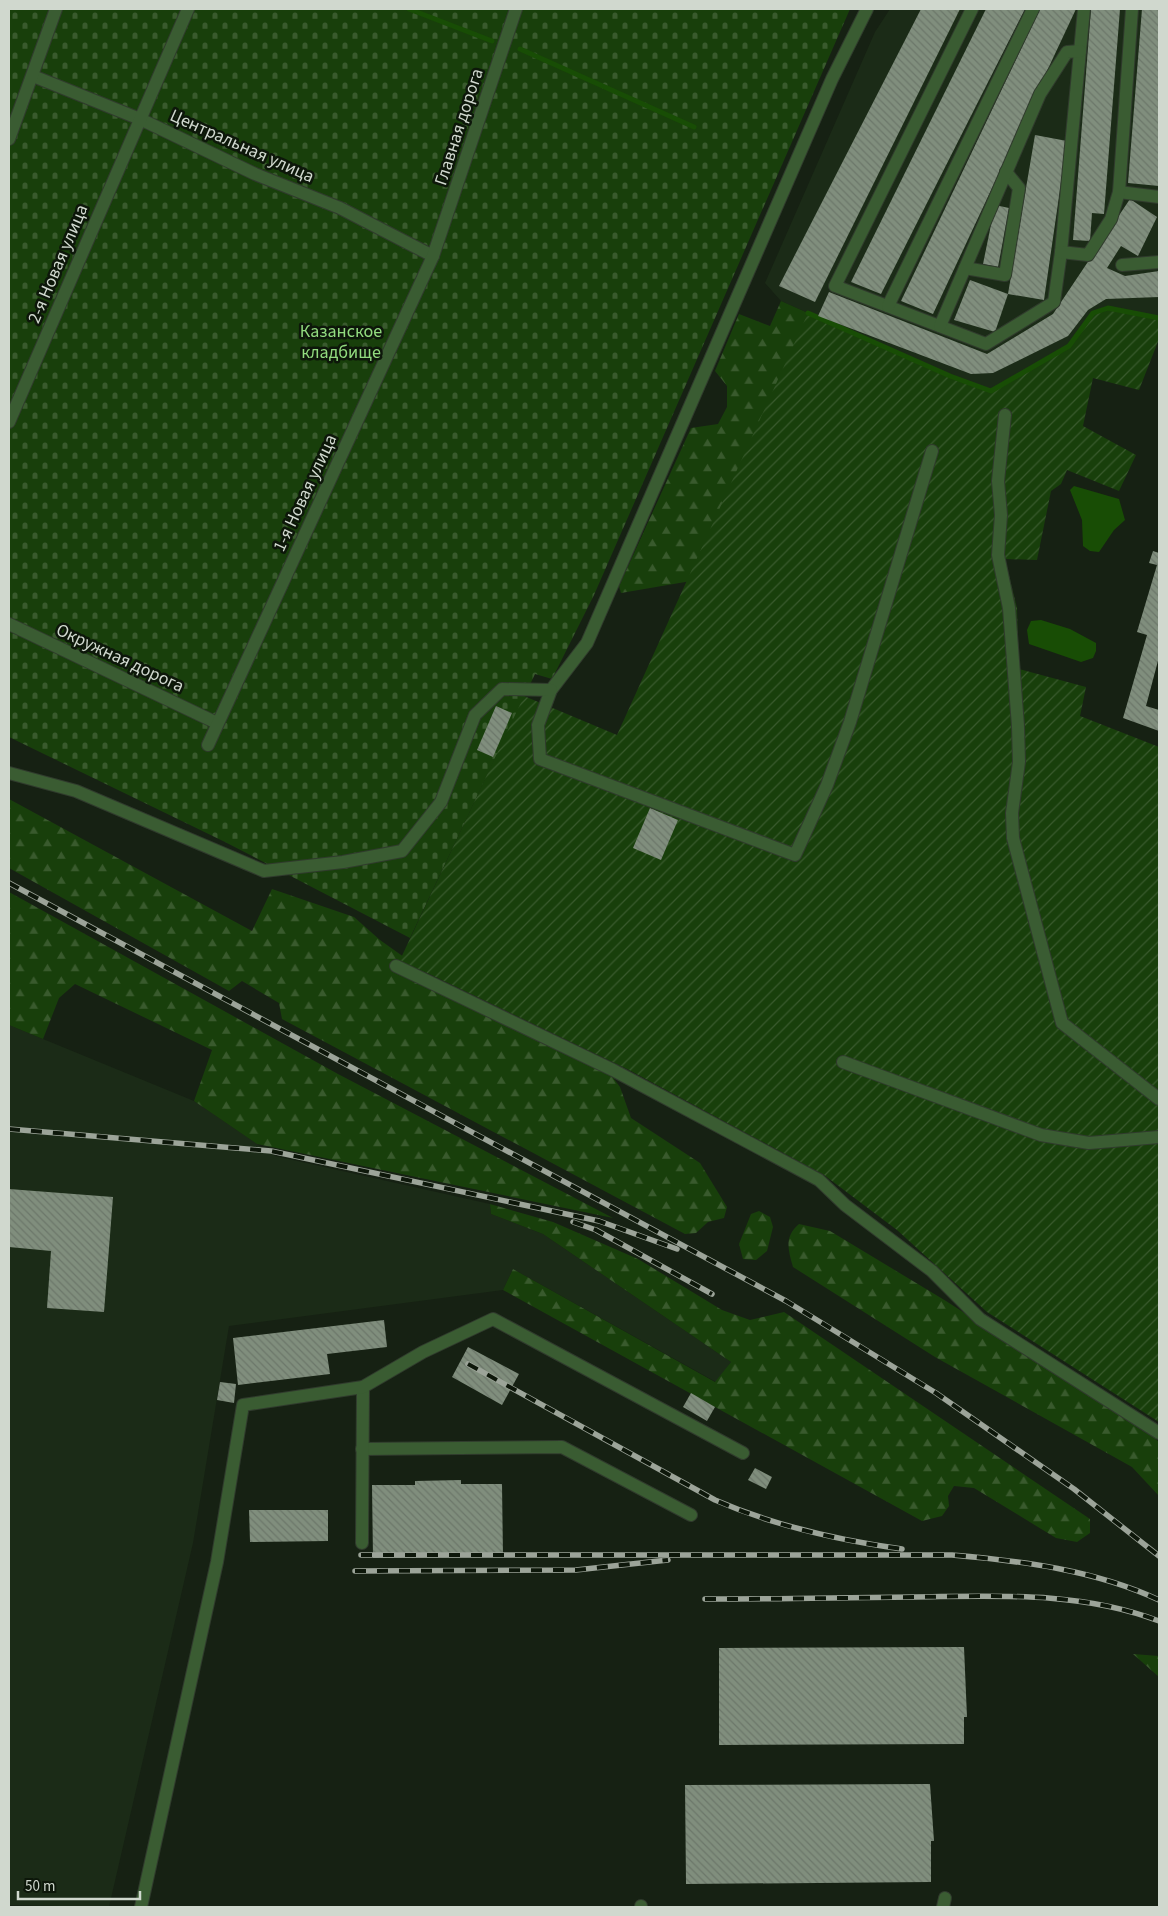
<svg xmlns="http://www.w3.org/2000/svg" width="1168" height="1916" font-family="'Source Sans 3',sans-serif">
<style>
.built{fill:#1b2b17}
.forest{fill:url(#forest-firs)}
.cemetery{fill:url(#cemetery-stones)}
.garden{fill:url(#garden-furrows)}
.water{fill:#184d05}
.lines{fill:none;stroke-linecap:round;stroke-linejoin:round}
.stream{stroke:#184d05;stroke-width:5}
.building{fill:url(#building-back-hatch)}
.minor-casing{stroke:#303b2d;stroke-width:14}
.minor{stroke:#3a5c32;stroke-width:12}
.rail-casing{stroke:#9ca499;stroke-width:5.5}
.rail{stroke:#0d170a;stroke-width:4;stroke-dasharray:11;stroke-linecap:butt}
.labels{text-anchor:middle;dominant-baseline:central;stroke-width:5;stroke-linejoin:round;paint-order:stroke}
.street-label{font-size:18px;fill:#d0d8ce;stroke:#0d170a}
.park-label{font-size:18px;fill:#92db7f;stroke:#0d170a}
</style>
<defs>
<pattern id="forest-firs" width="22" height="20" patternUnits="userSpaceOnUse" patternTransform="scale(1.25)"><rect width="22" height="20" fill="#183f0b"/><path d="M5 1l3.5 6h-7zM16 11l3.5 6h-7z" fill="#395a2d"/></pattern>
<pattern id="cemetery-stones" width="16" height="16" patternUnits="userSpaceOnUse" patternTransform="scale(1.25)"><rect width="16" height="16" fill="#183f0b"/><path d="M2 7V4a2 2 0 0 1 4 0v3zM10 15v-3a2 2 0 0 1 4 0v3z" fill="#395a2d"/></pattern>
<pattern id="garden-furrows" width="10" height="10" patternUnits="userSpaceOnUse" patternTransform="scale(1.25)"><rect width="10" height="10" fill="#183f0b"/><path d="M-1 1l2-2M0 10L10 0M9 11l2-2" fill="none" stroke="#395a2d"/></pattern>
<pattern id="building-back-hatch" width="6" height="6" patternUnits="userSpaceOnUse" patternTransform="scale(1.25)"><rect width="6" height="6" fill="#808e7d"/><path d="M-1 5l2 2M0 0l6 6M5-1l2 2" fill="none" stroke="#6c776a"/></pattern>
</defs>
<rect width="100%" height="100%" fill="#162113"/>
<g class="built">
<path d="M890,9H1159V318L1108,308L1093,313L1069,346L991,391L950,376L781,301L765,283L875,32Z"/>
<path d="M9,1025L194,1101L275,1156L490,1204L491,1214L543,1234L731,1362L716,1382L513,1269L503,1290L229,1326L193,1543L109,1907L9,1905Z"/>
</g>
<g class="forest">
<path d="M781,301L950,376L773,567L621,593L619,586L691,428L718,424L727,407V386L715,371L739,314L770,326Z"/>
<path d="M9,799L252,931L272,889L354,917L380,940L446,987L605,1067L620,1087L631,1118L700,1163L727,1207L724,1218L708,1222L696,1233L685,1234L282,1019L279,1003L242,981L229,991L9,868Z"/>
<path d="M9,892L338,1074L613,1218L257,1144L194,1101L212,1050L75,984L59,998L43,1039L9,1025Z"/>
<path d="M490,1204L553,1222L638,1259L722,1310L750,1320L784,1312L1090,1519V1533L1077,1542L1056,1538L974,1488L954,1486L948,1496L949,1506L942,1516L922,1521L503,1290L513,1269L715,1382L731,1362L543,1234L491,1214Z"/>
<path d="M759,1211L770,1217L773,1227L767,1251L756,1260L743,1259L739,1244L751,1214Z"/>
<path d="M799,1224L830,1231L946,1301L1148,1432L1159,1442V1496L1132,1467L935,1357L793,1267C788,1249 784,1237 799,1224Z"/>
<path d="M1133,1654L1159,1656V1677Z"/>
</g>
<path class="cemetery" d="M9,9H850L594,595L552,679L535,674L410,938L225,842L9,737Z"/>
<path class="garden" d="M1108,308L1159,318V339L1139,390L1093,378L1083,426L1136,455L1119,491L1067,470L1061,484L1051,491L1037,560L1005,559L1017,608L1019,669L1086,687L1080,716L1159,747V1422L987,1312L897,1230L824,1175L629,1070L400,960L524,696L617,735L808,313L950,376L991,391L1069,346L1093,313Z"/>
<g class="water">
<path d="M1074,486L1119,499L1125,520L1114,530L1099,552L1090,551L1083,546L1082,520L1070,490Z"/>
<path d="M1041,620L1070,629L1096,643V651L1093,658L1081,662L1029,644L1027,630L1031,621Z"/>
</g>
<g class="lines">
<g class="stream">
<path d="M409,9L492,41"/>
<path d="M520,49L694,127"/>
<path d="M808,313L950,376L991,391L1069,346L1093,313L1108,308L1159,318"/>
</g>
</g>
<g class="building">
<path d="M921,9H960L815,302L779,286Z"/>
<path d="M986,9H1025L881,294L851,282Z"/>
<path d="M1040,9H1076L933,314L901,301Z"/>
<path d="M1091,9H1120L1104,214L1092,213L1090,241L1073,240Z"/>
<path d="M1142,9H1159V186L1128,183Z"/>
<path d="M1035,135L1067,141L1044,300L1008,294Z"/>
<path d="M1130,199L1157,217L1138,256L1121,246L1107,268L1125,276L1159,271V297L1106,299L1088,310L1068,336L993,373L971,374L818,316L829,292L987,354L1053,314Z"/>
<path d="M995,205L1009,208L998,267L983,264Z"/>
<path d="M970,280L1008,294L995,332L954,320Z"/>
<path d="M1153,551L1159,553V657L1146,706L1159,710V731L1123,718L1147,635L1137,632L1157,565L1149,563Z"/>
<path d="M496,706L512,713L493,757L477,750Z"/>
<path d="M650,808L678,820L661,860L633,848Z"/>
<path d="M9,1189L113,1197L104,1312L47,1308L51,1251L9,1247Z"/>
<path d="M384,1320L387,1347L327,1354L330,1374L238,1385L233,1338Z"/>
<path d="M468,1347L519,1374L502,1405L452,1377Z"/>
<path d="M220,1382L236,1384L234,1403L217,1400Z"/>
<path d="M691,1393L715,1407L707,1421L683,1407Z"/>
<path d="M755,1468L772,1477L766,1489L748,1480Z"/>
<path d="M461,1480V1484H502L503,1557L373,1558L372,1485H415V1481Z"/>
<path d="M249,1510H328V1541L250,1542Z"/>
<path d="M964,1647L967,1717H964V1744L719,1745V1648Z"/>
<path d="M930,1784L934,1841H931V1882L686,1884L685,1785Z"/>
</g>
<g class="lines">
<g class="minor-casing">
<g id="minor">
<path d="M867,9L832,79L587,643L551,690L538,725L540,759L795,855L827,785L850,722L932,451"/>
<path d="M972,9L835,286L986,344L1054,302L1061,252L1084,9"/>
<path d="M33,76L140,119L255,174L340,208L433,256"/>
<path d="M9,139L56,9"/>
<path d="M1119,192L1159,197"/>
<path d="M1061,252L1088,255L1111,219L1119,192L1132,9"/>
<path d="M1122,265L1159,262"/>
<path d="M965,268L1005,275L1019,188L1006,172"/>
<path d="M888,306L1033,9"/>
<path d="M940,326L1040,94L1067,52L1080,51"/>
<path d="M1005,415L998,481L1001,515L998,555L1009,608L1018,726L1019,762L1012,813L1013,838L1062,1023L1159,1099"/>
<path d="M9,422L188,9"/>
<path d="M9,624L217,723"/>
<path d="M208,745L433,256L516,9"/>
<path d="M9,773L76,791L264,871L343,862L402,851L441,802L475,715L502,689L551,690"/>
<path d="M396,966L613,1070L819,1180L845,1205L932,1271L980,1319L1159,1433"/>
<path d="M843,1062L1041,1135L1089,1143L1159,1137"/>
<path d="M362,1449L562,1447L691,1515"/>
<path d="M362,1543L363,1387"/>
<path d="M141,1907L217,1562L243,1405L363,1387L423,1352L493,1319L743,1453"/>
<path d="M641,1907V1906"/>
<path d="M943,1907L945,1898"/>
</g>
</g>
<use href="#minor" class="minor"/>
<g class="rail-casing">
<g id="rail">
<path d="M9,883L786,1301L936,1393L1074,1489L1159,1556"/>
<path d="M9,1129L271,1151L599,1221L677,1249"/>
<path d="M573,1222L596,1230L712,1294"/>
<path d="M468,1364L715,1500C775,1526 837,1540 902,1549"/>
<path d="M361,1555H952C1022,1561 1095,1570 1159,1600"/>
<path d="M355,1571L576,1570L668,1560"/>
<path d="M705,1599C775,1599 845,1598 915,1597C997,1596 1080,1591 1159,1621"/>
</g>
</g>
<use href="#rail" class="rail"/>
</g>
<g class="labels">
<g class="street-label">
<text transform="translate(459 127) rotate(-72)">Главная дорога</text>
<text transform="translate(242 146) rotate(24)">Центральная улица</text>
<text transform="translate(58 264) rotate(-67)">2-я Новая улица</text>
<text transform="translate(305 493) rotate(-65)">1-я Новая улица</text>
<text transform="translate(120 658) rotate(25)">Окружная дорога</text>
</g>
<g class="park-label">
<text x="341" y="331">Казанское<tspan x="341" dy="21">кладбище</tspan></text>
</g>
</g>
<rect width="1168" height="1916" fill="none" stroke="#d0d8ce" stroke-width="20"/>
<path d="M18 1891v8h122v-8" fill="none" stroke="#d0d8ce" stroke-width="2.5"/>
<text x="25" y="1891" font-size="15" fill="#d0d8ce" stroke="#0d170a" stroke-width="4" paint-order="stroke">50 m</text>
</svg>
